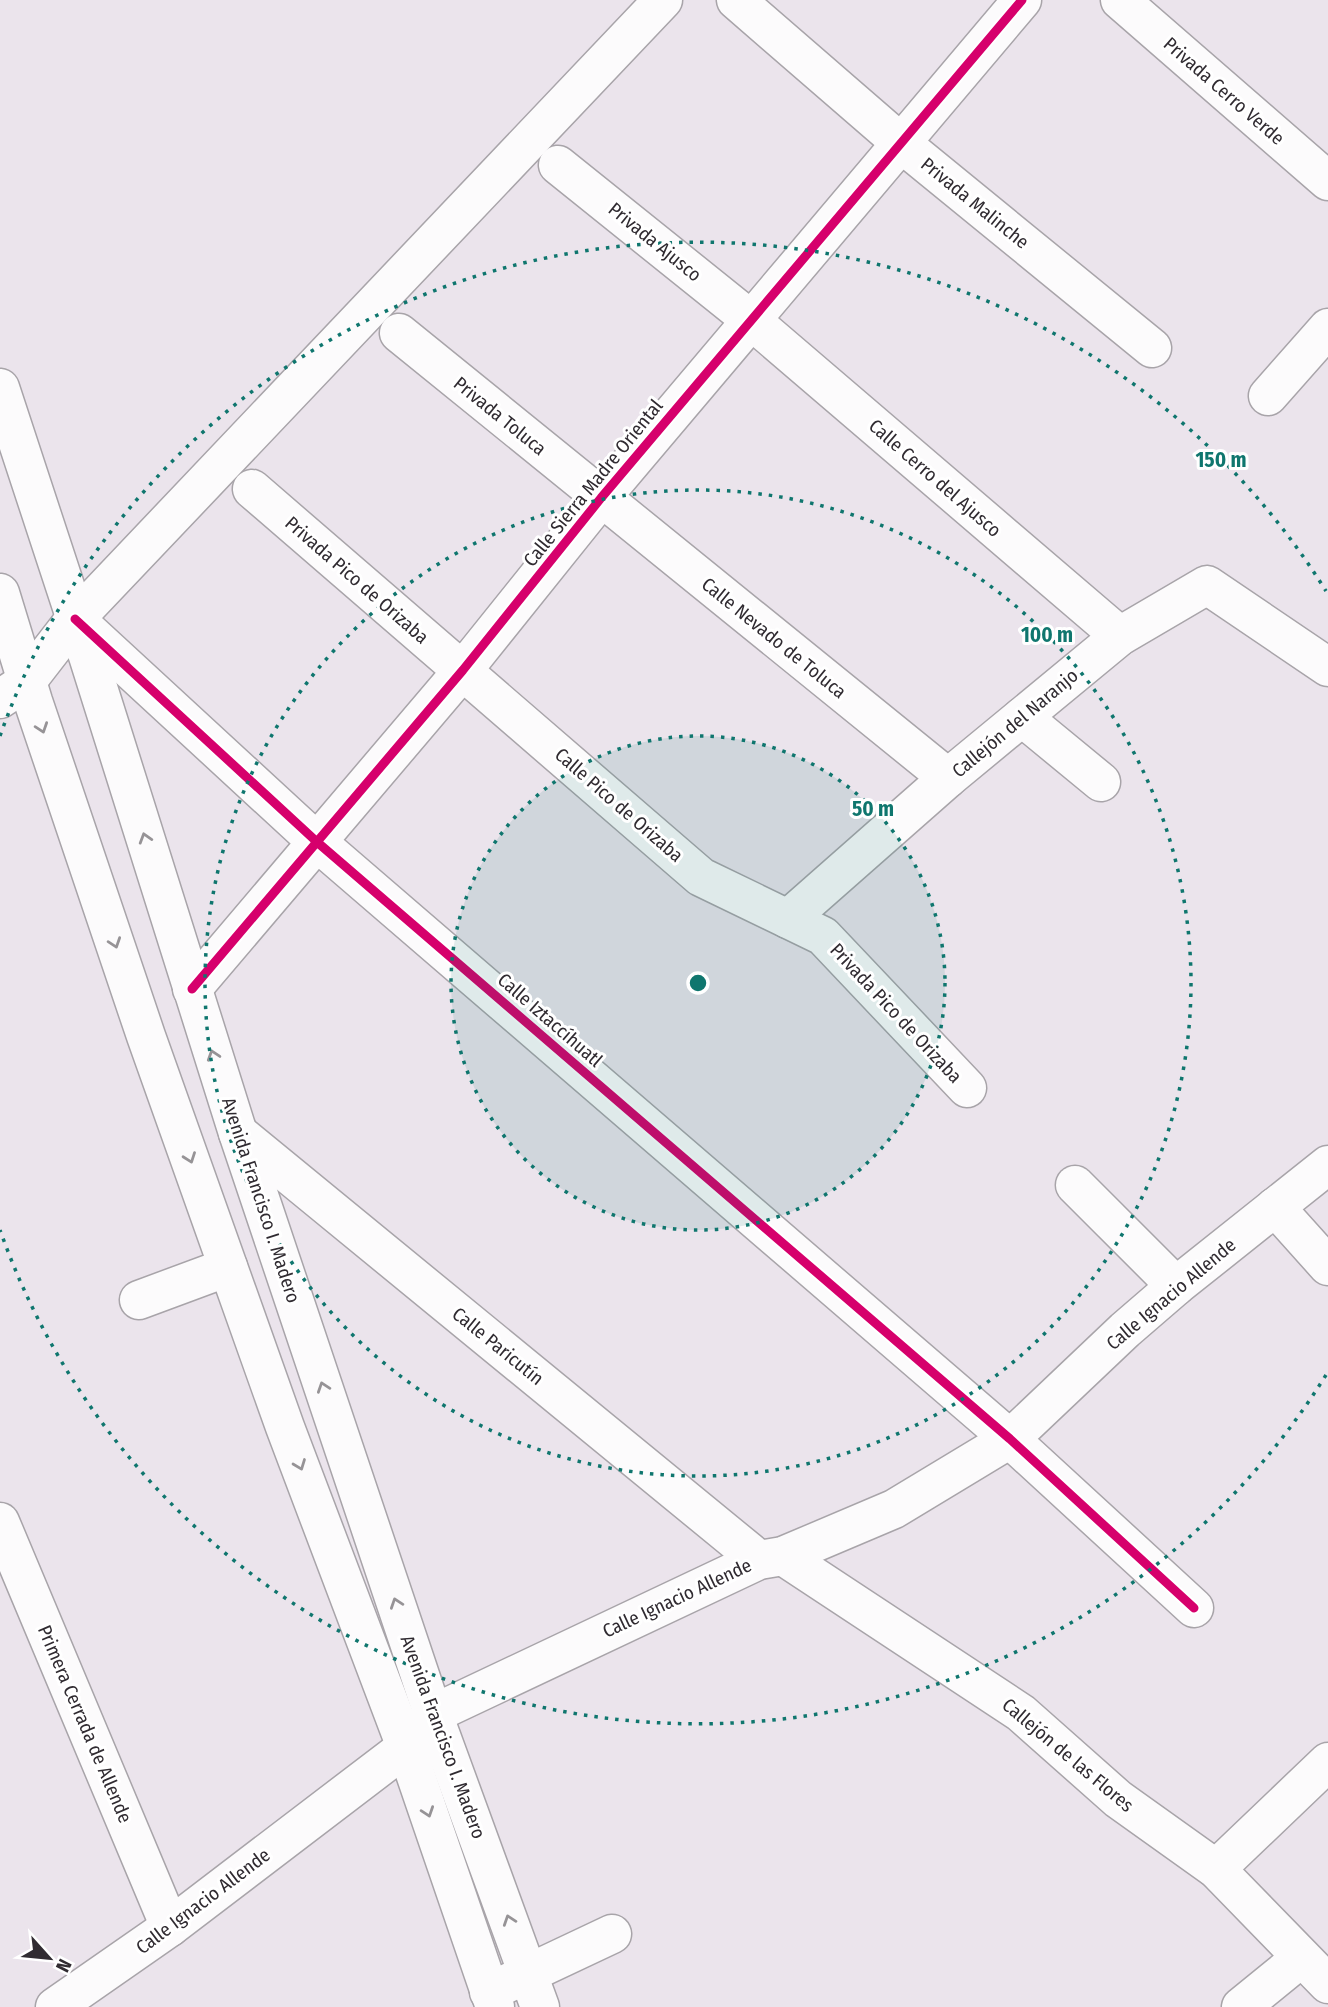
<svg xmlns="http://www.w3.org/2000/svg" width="1328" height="2007" font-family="'Fira Sans Condensed',sans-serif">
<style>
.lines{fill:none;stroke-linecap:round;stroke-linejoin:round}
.minor-casing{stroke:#a8a4a9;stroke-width:41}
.major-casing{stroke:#a8a4a9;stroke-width:41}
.minor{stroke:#fcfbfc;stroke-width:38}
.major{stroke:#fcfbfc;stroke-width:38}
.cycleway-casing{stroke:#fff;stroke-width:13}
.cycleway{stroke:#d6006c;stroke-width:9}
.oneway{stroke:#969396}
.ring{fill:none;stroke:#0f766e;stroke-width:3.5;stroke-dasharray:3.5 7}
.labels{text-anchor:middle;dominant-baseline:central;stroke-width:6;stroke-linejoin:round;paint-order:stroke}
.street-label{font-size:19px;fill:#302b31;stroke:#fff}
.centre{fill:#0f766e;stroke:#fff;stroke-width:3.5}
.ring-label{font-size:21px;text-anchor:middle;font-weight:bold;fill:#0f766e;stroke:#fff;stroke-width:6;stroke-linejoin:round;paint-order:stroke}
</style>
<rect width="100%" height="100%" fill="#ebe4ec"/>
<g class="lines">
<g class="minor-casing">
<g id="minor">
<path d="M736,0L901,143L1152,348"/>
<path d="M1120,0L1328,181"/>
<path d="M558,165L751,320L1120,636"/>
<path d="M399,333L948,778"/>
<path d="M1268,396L1328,328"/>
<path d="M252,489L701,877L823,936L967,1088"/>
<path d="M75,619L317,842L1010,1439L1194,1608"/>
<path d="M0,699L27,681L75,619L663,0"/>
<path d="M1022,717L1101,782"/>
<path d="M788,919L948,778L1120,636L1207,585L1328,667"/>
<path d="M192,989L463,670L601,498L1022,0"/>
<path d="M238,1133L759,1560"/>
<path d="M1075,1185L1176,1286"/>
<path d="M1275,1207L1328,1266"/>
<path d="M139,1300L228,1267"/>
<path d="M0,1522L170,1927"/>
<path d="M783,1556L1021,1713L1118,1799L1216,1869L1328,1984"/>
<path d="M1216,1869L1328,1762"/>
<path d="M489,1992L612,1934"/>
<path d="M55,2007L170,1927L406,1747"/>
<path d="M1241,2007L1301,1958"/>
</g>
</g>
<g class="major-casing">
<g id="major">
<path d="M0,388L89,659L238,1133L433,1714L540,2007"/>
<path d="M0,593L33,701L146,1036L285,1427L406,1747L495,2007"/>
<path d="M418,1732L433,1714L759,1560L783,1556L894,1509L1010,1439L1125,1330L1176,1286L1328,1165"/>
</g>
</g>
<use href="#minor" class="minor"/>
<use href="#major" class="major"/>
<g class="cycleway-casing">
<g id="cycleway">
<path d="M75,619L317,842L1010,1439L1194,1608"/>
<path d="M192,989L463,670L601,498L1022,0"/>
</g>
</g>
<use href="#cycleway" class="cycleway"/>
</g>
<defs><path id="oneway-chevron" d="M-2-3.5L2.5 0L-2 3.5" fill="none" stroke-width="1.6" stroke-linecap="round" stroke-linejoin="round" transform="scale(1.75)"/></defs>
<g class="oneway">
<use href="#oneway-chevron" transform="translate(42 728) rotate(71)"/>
<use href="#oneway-chevron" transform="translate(145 838) rotate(-107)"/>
<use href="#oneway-chevron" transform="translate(115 943) rotate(71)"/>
<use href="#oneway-chevron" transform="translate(213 1055) rotate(-108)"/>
<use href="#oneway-chevron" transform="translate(190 1158) rotate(70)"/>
<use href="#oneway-chevron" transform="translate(323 1387) rotate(-109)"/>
<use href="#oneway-chevron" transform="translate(300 1465) rotate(69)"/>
<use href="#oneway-chevron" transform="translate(396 1603) rotate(-109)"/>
<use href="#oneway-chevron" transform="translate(428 1812) rotate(71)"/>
<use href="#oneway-chevron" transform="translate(509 1920) rotate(-109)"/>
</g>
<circle cx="698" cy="983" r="247" fill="#0f766e" fill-opacity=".12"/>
<g class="ring">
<circle cx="698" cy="983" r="247"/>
<circle cx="698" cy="983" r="493"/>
<path d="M1326 1375A740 740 0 0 1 0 1230M0 736A740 740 0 0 1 1326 591"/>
</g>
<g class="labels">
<g class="street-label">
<text transform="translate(1224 91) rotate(41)">Privada Cerro Verde</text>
<text transform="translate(975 203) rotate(39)">Privada Malinche</text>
<text transform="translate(655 242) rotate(39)">Privada Ajusco</text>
<text transform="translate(500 416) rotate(39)">Privada Toluca</text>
<text transform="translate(935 478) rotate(41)">Calle Cerro del Ajusco</text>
<text transform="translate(593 483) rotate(-51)">Calle Sierra Madre Oriental</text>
<text transform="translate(357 580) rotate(41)">Privada Pico de Orizaba</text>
<text transform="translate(774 638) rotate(39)">Calle Nevado de Toluca</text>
<text transform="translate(1015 723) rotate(-40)">Callejón del Naranjo</text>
<text transform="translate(619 805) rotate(41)">Calle Pico de Orizaba</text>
<text transform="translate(896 1013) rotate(47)">Privada Pico de Orizaba</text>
<text transform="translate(550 1020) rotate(41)">Calle Iztaccíhuatl</text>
<text transform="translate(261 1200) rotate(72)">Avenida Francisco I. Madero</text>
<text transform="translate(1171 1294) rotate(-40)">Calle Ignacio Allende</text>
<text transform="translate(498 1346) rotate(39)">Calle Paricutín</text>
<text transform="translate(677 1598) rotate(-25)">Calle Ignacio Allende</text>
<text transform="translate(85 1724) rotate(67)">Primera Cerrada de Allende</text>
<text transform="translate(443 1737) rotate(70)">Avenida Francisco I. Madero</text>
<text transform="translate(1068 1755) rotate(40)">Callejón de las Flores</text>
<text transform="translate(203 1901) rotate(-37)">Calle Ignacio Allende</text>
</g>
</g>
<circle cx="698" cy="983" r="10" class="centre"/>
<g class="ring-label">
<text x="1221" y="467">150 m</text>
<text x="1047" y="642">100 m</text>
<text x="873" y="816">50 m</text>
</g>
<g transform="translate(49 1958) rotate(117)" stroke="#ffffff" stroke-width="5" paint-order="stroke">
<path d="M0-5L12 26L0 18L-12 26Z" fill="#302b31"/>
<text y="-10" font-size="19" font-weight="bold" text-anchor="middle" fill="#302b31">N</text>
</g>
</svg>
